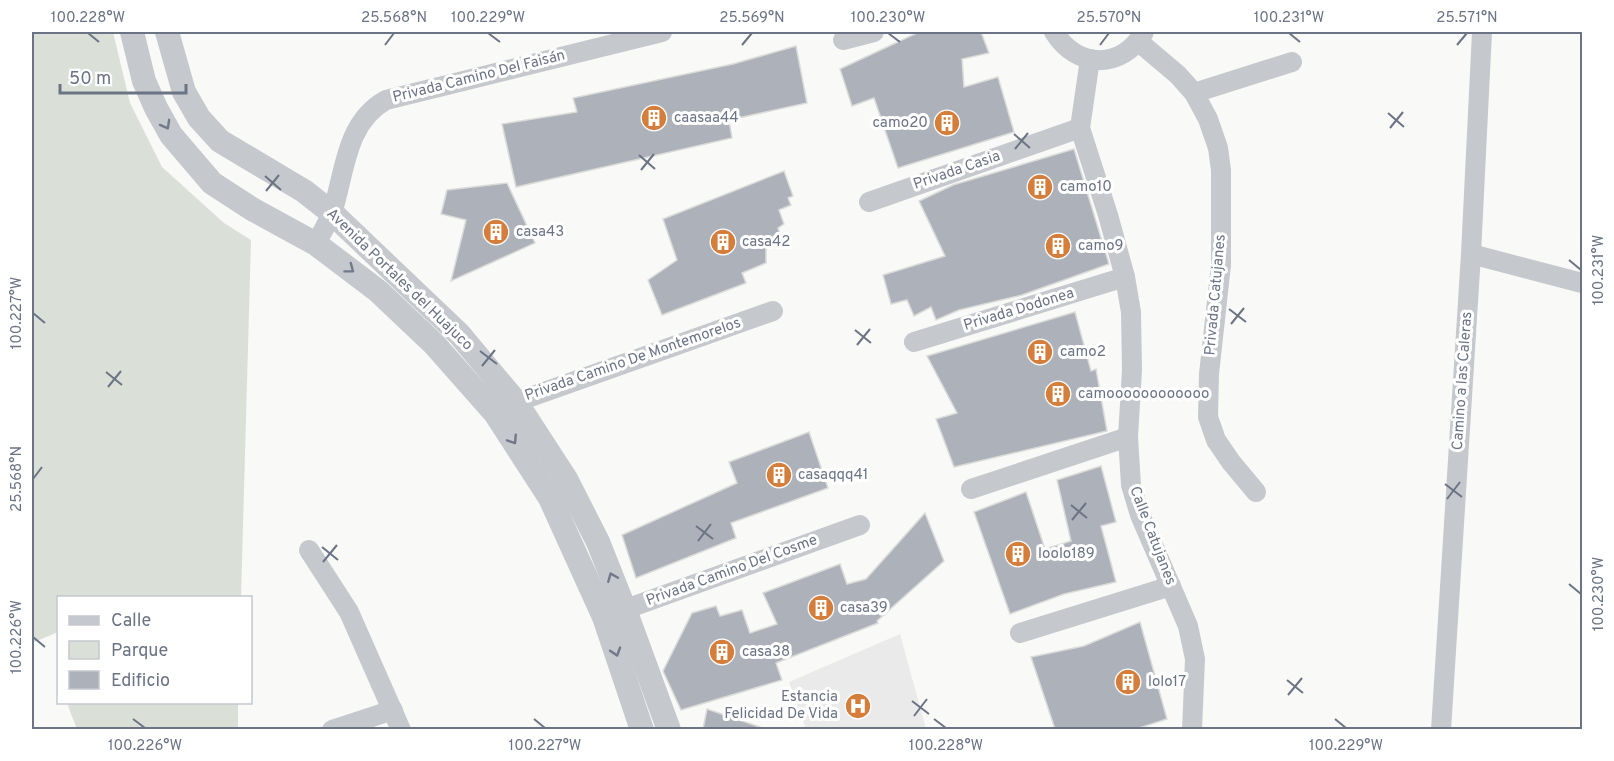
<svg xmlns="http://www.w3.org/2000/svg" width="1614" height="761" font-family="Overpass,sans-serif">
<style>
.built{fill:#eaeaea}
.green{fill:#dae0d8}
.building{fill:#adb1b9;stroke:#dbdbd9;stroke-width:1.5}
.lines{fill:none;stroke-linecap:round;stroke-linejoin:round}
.minor{stroke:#c5c8cc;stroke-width:20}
.tertiary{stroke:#c5c8cc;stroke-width:24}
.oneway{stroke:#707889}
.ticks{fill:none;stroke:#6b7485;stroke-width:2}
.labels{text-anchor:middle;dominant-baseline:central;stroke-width:6;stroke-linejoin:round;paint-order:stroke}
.street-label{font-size:15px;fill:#6b7485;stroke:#fff}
.poi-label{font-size:15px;fill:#6b7485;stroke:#fff;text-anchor:start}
.neatline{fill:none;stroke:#6b7485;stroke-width:2}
.ticks-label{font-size:15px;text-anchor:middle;fill:#6b7485}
</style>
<rect width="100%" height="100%" fill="#f9f9f7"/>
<path class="built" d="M900,634L926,729H806L789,682Z"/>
<g class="green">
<path d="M32,32H113L130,103L162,167L224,223L251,240L241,597L58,598V632L32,643Z"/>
<path d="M70,702L238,703V729H77L68,706Z"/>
</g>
<g class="building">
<path d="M919,32H981L989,53L962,59L964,87L998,77L1014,132L898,168L874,98L852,106L840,69Z"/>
<path d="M796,46L807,103L729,120L732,138L516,187L502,124L577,112L573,98L733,64Z"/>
<path d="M1074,149L1109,264L1022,295L959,310L936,320L931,307L914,316L907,300L891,304L883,275L945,256L919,201L953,185Z"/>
<path d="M784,171L793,196L788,198L791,205L779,210L784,224L778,228L781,237L775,240L776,244L766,249V263L742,273L746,283L662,315L648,280L677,260L663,219Z"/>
<path d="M507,183L535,243L451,281L466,220L441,214L447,190Z"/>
<path d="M1075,312L1091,371L1096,369L1107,431L954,467L936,419L957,413L927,356Z"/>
<path d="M809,432L828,488L731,523L736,538L636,578L622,535L737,483L729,462Z"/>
<path d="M1101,466L1116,522L1101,526L1116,582L1064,594L1010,614L974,512L1026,492L1045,549L1071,541L1057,480Z"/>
<path d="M925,513L944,561L877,621L878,623L776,663L782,680L681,710L663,671L692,613L716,606L720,616L742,610L750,633L777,624L763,593L840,564L847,584L866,579Z"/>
<path d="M1140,622L1167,719L1136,729H1055L1031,657L1084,646Z"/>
<path d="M707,709L760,727V729H703Z"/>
</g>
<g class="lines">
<g class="minor">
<path d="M1054,32C1077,69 1122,70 1144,32"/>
<path d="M843,40L874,32"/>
<path d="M1139,42L1178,75L1194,93L1208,119L1218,148L1221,170V265L1209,374L1208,417L1216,440L1231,462L1256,492"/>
<path d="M1090,59L1080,128L1108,215L1125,277L1131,312L1132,370L1128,437L1131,485L1140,515L1188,626L1195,659L1192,730"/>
<path d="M1194,93L1292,62"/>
<path d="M869,202L1080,128"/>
<path d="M316,244C321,233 329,222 333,210C345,171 346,122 386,100L662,32"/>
<path d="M1471,254L1582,283"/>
<path d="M914,342L1125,277"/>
<path d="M503,409L516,402L773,311"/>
<path d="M971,489L1128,437"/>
<path d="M309,550L349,612L401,730"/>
<path d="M612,614L860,525"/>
<path d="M1020,633L1171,586"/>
<path d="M332,730L393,710"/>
<path d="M1441,730L1471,254L1482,32"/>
</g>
<g class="tertiary">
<path d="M132,32L144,81L156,108L171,135L212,183L252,209L316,244L378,291L434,344L495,413L550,498L604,617L642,730"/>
<path d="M167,32L184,92L199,118L220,141L304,191L332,213L459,334L516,402L566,479L598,542L625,610L669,730"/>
</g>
</g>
<defs><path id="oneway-chevron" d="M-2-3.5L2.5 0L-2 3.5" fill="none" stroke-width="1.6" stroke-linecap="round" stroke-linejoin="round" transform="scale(1.5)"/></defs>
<g class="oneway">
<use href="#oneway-chevron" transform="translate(166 125) rotate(61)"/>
<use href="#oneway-chevron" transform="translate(350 269) rotate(37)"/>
<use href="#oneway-chevron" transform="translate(513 440) rotate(57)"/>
<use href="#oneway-chevron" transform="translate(612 577) rotate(-112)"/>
<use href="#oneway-chevron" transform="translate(616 652) rotate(72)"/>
</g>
<path class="ticks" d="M88,33L99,42M488,33L500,42M888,33L900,42M1289,33L1300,42M385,45L394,33M742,45L752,33M1100,45L1109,33M1457,45L1467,33M1388,113L1404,127M1390,128L1403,112M1014,134L1030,148M1015,149L1028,133M639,155L655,169M641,170L654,154M265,176L281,190M266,191L279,175M1569,260L1581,270M1229,309L1246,322M33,313L45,323M1231,324L1244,308M855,330L871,343M857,345L870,329M480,351L497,364M482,366L495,350M106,372L122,385M108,387L121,371M33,479L42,467M1445,484L1462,497M1447,499L1460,482M1071,505L1087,518M1072,520L1086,503M696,526L713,539M698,541L711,524M322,547L338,560M323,562L337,545M1569,584L1581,594M33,637L45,647M1287,680L1303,693M1288,695L1302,678M912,701L929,714M914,716L927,699M133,719L145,728M534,719L545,728M934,719L946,728M1335,719L1346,728"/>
<defs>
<g id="building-disc" transform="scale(1.35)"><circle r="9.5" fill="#d57e3b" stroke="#fff"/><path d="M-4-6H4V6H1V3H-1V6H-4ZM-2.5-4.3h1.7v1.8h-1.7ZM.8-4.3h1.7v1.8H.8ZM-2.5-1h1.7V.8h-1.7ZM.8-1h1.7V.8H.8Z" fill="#fff"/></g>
<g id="hospital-disc" transform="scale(1.35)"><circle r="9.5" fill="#d57e3b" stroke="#fff"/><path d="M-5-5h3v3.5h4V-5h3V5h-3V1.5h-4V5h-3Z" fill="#fff"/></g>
</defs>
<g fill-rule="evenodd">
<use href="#building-disc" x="654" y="118"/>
<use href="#building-disc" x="947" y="123"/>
<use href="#building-disc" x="1040" y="187"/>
<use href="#building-disc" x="496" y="232"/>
<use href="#building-disc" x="723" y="242"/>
<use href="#building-disc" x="1058" y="246"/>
<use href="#building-disc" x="1040" y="352"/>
<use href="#building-disc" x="1058" y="394"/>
<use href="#building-disc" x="779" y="475"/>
<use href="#building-disc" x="1018" y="554"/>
<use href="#building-disc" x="821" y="608"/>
<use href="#building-disc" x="722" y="652"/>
<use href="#building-disc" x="1128" y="682"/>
<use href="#hospital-disc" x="858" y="706"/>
</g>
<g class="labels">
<g class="street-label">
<text transform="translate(479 77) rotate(-14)">Privada Camino Del Faisán</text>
<text transform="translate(957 171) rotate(-19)">Privada Casia</text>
<text transform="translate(399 280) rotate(44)">Avenida Portales del Huajuco</text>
<text transform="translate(1216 295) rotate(-85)">Privada Catujanes</text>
<text transform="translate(1019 310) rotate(-17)">Privada Dodonea</text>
<text transform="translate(633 360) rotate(-19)">Privada Camino De Montemorelos</text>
<text transform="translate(1463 381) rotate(-86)">Camino a las Caleras</text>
<text transform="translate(1152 536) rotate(69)">Calle Catujanes</text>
<text transform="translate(732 571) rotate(-20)">Privada Camino Del Cosme</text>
</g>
<g class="poi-label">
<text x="674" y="118">caasaa44</text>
<text x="928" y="123" text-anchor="end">camo20</text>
<text x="1060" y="187">camo10</text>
<text x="516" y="232">casa43</text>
<text x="742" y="242">casa42</text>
<text x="1078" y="246">camo9</text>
<text x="1060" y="352">camo2</text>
<text x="1078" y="394">camoooooooooooo</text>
<text x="798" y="475">casaqqq41</text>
<text x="1038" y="554">loolo189</text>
<text x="840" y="608">casa39</text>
<text x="742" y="652">casa38</text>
<text x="1148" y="682">lolo17</text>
<text x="838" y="697" text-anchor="end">Estancia<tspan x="838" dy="17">Felicidad De Vida</tspan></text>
</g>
</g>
<rect width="1614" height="761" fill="none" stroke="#ffffff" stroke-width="66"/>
<rect x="57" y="596" width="195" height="108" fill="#ffffff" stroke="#c4c7ce" stroke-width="1.5"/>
<rect x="69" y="616" width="30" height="9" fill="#c5c8cc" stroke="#c4c7ce" stroke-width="1.5"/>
<text x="111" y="626" font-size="18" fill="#6b7485">Calle</text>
<rect x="69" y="641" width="30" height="18" fill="#dae0d8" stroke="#c4c7ce" stroke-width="1.5"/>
<text x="111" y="656" font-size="18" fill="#6b7485">Parque</text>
<rect x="69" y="671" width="30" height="18" fill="#adb1b9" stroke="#c4c7ce" stroke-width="1.5"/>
<text x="111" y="686" font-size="18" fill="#6b7485">Edificio</text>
<path d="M60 84v9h126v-9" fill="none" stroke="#6b7485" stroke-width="3"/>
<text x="69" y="84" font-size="18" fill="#6b7485" stroke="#ffffff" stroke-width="4.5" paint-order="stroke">50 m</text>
<rect x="33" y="33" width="1548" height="695" class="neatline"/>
<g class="ticks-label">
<text x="88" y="22">100.228°W</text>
<text x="394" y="22">25.568°N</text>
<text x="488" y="22">100.229°W</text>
<text x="752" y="22">25.569°N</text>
<text x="888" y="22">100.230°W</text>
<text x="1109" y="22">25.570°N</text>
<text x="1289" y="22">100.231°W</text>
<text x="1467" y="22">25.571°N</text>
<text transform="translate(1598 270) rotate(-90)" y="5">100.231°W</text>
<text transform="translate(16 313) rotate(-90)" y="5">100.227°W</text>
<text transform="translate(16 479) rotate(-90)" y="5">25.568°N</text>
<text transform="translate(1598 594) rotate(-90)" y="5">100.230°W</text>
<text transform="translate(16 637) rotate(-90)" y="5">100.226°W</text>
<text x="145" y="750">100.226°W</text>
<text x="545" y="750">100.227°W</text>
<text x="946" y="750">100.228°W</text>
<text x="1346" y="750">100.229°W</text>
</g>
</svg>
